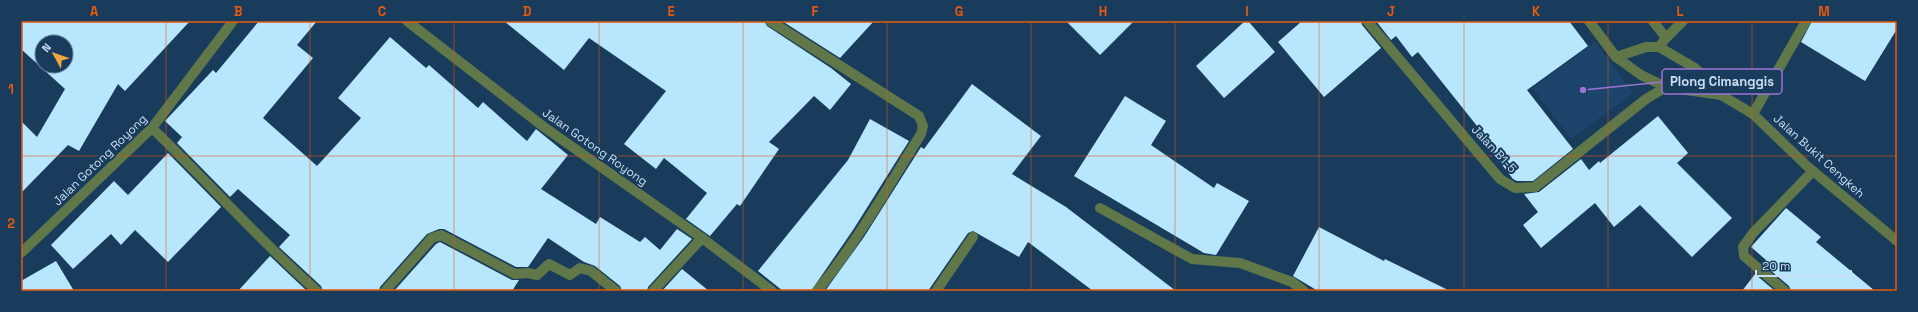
<svg xmlns="http://www.w3.org/2000/svg" width="1918" height="312" font-family="'Space Grotesk',sans-serif">
<style>
.built{fill:#1d456c}
.building{fill:#b8e6fd;fill-rule:evenodd}
.lines{fill:none;stroke-linecap:round;stroke-linejoin:round}
.minor{stroke:#607749;stroke-width:10}
.grid{fill:none;stroke:#e8590c;stroke-width:1;stroke-opacity:0.55}
.labels{text-anchor:middle;dominant-baseline:central;stroke-width:4;stroke-linejoin:round;paint-order:stroke}
.street-label{font-size:12px;fill:#cbdef3;stroke:#193c5d}
.leader{fill:none;stroke:#9b73d4;stroke-width:1.5}
.callout-dot{fill:#9b73d4;stroke:#193c5d;stroke-width:1.5}
.callout{fill:#193c5d;stroke:#9b73d4;stroke-width:1.5}
.callout-label{font-size:13px;text-anchor:middle;font-weight:bold;fill:#cbdef3}
.neatline{fill:none;stroke:#e8590c;stroke-width:1.5}
.grid-label{font-size:13px;text-anchor:middle;font-weight:bold;fill:#e8590c}
</style>
<rect width="100%" height="100%" fill="#193c5d"/>
<path class="built" d="M1595,42L1633,93L1571,139L1533,88Z"/>
<g class="building">
<path d="M21,21H190L125,91L118,84L79,151L68,145L21,193V121L37,137L65,89L21,49ZM42,42H66V66H42Z"/>
<path d="M259,21H317L297,45L313,58L263,118L317,166L361,118L338,98L390,37L426,68L429,65L478,108L483,102L527,141L536,129L568,155L541,189L596,224L600,217L640,242L645,237L660,250L677,229L692,239L648,287L647,291H622L620,286L595,266L584,262L548,238L528,267H516L444,229H439L427,234L380,287L379,291H323L321,286L279,247L290,235L238,189L230,197L177,143L182,137L165,121L213,70L216,73Z"/>
<path d="M504,21H764L767,26L831,68L851,84L830,110L814,96L769,142L779,149L740,206L737,204L710,236L686,219L707,193L664,158L656,169L624,144L666,91L589,38L564,70Z"/>
<path d="M782,21H874L840,58Z"/>
<path d="M1066,21H1134L1100,55Z"/>
<path d="M1245,21H1248L1275,52L1224,98L1196,66Z"/>
<path d="M1302,21H1361L1362,25L1381,48L1324,97L1278,42Z"/>
<path d="M1376,21H1569L1588,46L1527,90L1573,149L1533,181H1517L1513,179L1478,133L1481,131L1418,52L1412,57L1396,36L1391,40Z"/>
<path d="M1812,21H1897V29L1865,81L1801,42Z"/>
<path d="M972,84L1041,136L1012,174L1066,207L1176,291H1093L1028,242L1019,257L973,231L968,233L928,291H825L864,237L921,147L924,149Z"/>
<path d="M1125,96L1166,121L1151,145L1214,188L1217,183L1249,201L1216,255L1204,253L1074,176Z"/>
<path d="M1658,116L1688,153L1677,163L1732,218L1692,257L1640,205L1614,227L1595,203L1541,248L1523,225L1538,212L1524,194L1539,192L1581,159L1589,170L1599,161L1600,163Z"/>
<path d="M870,119L909,141L853,230L811,291H783L758,271L848,160Z"/>
<path d="M168,153L221,207L168,262L135,230L121,245L111,234L73,269L51,245L114,181L128,195Z"/>
<path d="M1786,208L1821,237L1816,242L1875,291H1791L1789,286L1763,264L1766,260L1751,247Z"/>
<path d="M1319,227L1384,261L1385,259L1450,291H1318L1293,276Z"/>
<path d="M440,242L512,280H519L512,291H394L436,244Z"/>
<path d="M270,256L291,276L307,291H238Z"/>
<path d="M56,261L74,291H21V281Z"/>
<path d="M682,269L709,291H662Z"/>
<path d="M1755,274L1775,291H1742Z"/>
</g>
<g class="lines">
<g class="minor">
<path d="M407,21L544,127L702,238L772,291"/>
<path d="M770,21L919,116L923,126L921,134C888,187 857,242 817,291"/>
<path d="M1367,21L1500,179L1515,188L1535,187L1646,99L1666,87"/>
<path d="M1589,21L1616,57L1641,75L1666,87L1721,95"/>
<path d="M1653,21L1666,38L1659,47"/>
<path d="M1666,38L1683,21"/>
<path d="M1616,57L1646,47H1659L1695,68L1721,95L1753,114L1807,166L1897,241"/>
<path d="M1753,114L1806,21"/>
<path d="M152,128C208,182 259,240 317,291"/>
<path d="M1100,208L1192,259L1240,263L1292,282L1304,291"/>
<path d="M21,253L152,128L233,21"/>
<path d="M385,291L432,238L441,235L515,274L528,273L537,275L549,264L570,275L580,268L591,271L616,291"/>
<path d="M653,291L702,238"/>
<path d="M936,291L973,237"/>
<path d="M1785,291L1744,256L1743,247L1753,233L1813,171"/>
</g>
</g>
<path class="grid" d="M166,21V291M310,21V291M454,21V291M599,21V291M743,21V291M887,21V291M1031,21V291M1175,21V291M1319,21V291M1464,21V291M1608,21V291M1752,21V291M21,156H1897"/>
<g class="labels">
<g class="street-label">
<text transform="translate(595 147) rotate(35)">Jalan Gotong Royong</text>
<text transform="translate(1494 149) rotate(47)">Jalan B1-5</text>
<text transform="translate(1819 156) rotate(42)">Jalan Bukit Cengkeh</text>
<text transform="translate(100 160) rotate(-44)">Jalan Gotong Royong</text>
</g>
</g>
<path class="leader" d="M1583 90L1662 82"/>
<circle class="callout-dot" cx="1583" cy="90" r="4"/>
<rect class="callout" x="1662" y="69" width="120" height="25" rx="4"/>
<g class="callout-label">
<text x="1722" y="86">Plong Cimanggis</text>
</g>
<rect width="1918" height="312" fill="none" stroke="#193c5d" stroke-width="44"/>
<g transform="translate(54 54) rotate(310)"><circle r="19" fill="#193c5d" stroke="#607d99"/>
<path d="M0-3L7 15L0 10L-7 15Z" fill="#f1a540"/>
<text y="-6" font-size="11" font-weight="bold" text-anchor="middle" fill="#cbdef3">N</text>
</g>
<path d="M1756 270v6h95v-6" fill="none" stroke="#cbdef3" stroke-width="2"/>
<text x="1762" y="270" font-size="12" fill="#cbdef3" stroke="#193c5d" stroke-width="3" paint-order="stroke">20 m</text>
<rect x="22" y="22" width="1874" height="268" class="neatline"/>
<g class="grid-label">
<text x="94" y="16">A</text>
<text x="238" y="16">B</text>
<text x="382" y="16">C</text>
<text x="527" y="16">D</text>
<text x="671" y="16">E</text>
<text x="815" y="16">F</text>
<text x="959" y="16">G</text>
<text x="1103" y="16">H</text>
<text x="1247" y="16">I</text>
<text x="1391" y="16">J</text>
<text x="1536" y="16">K</text>
<text x="1680" y="16">L</text>
<text x="1824" y="16">M</text>
<text x="11" y="94">1</text>
<text x="11" y="228">2</text>
</g>
</svg>
